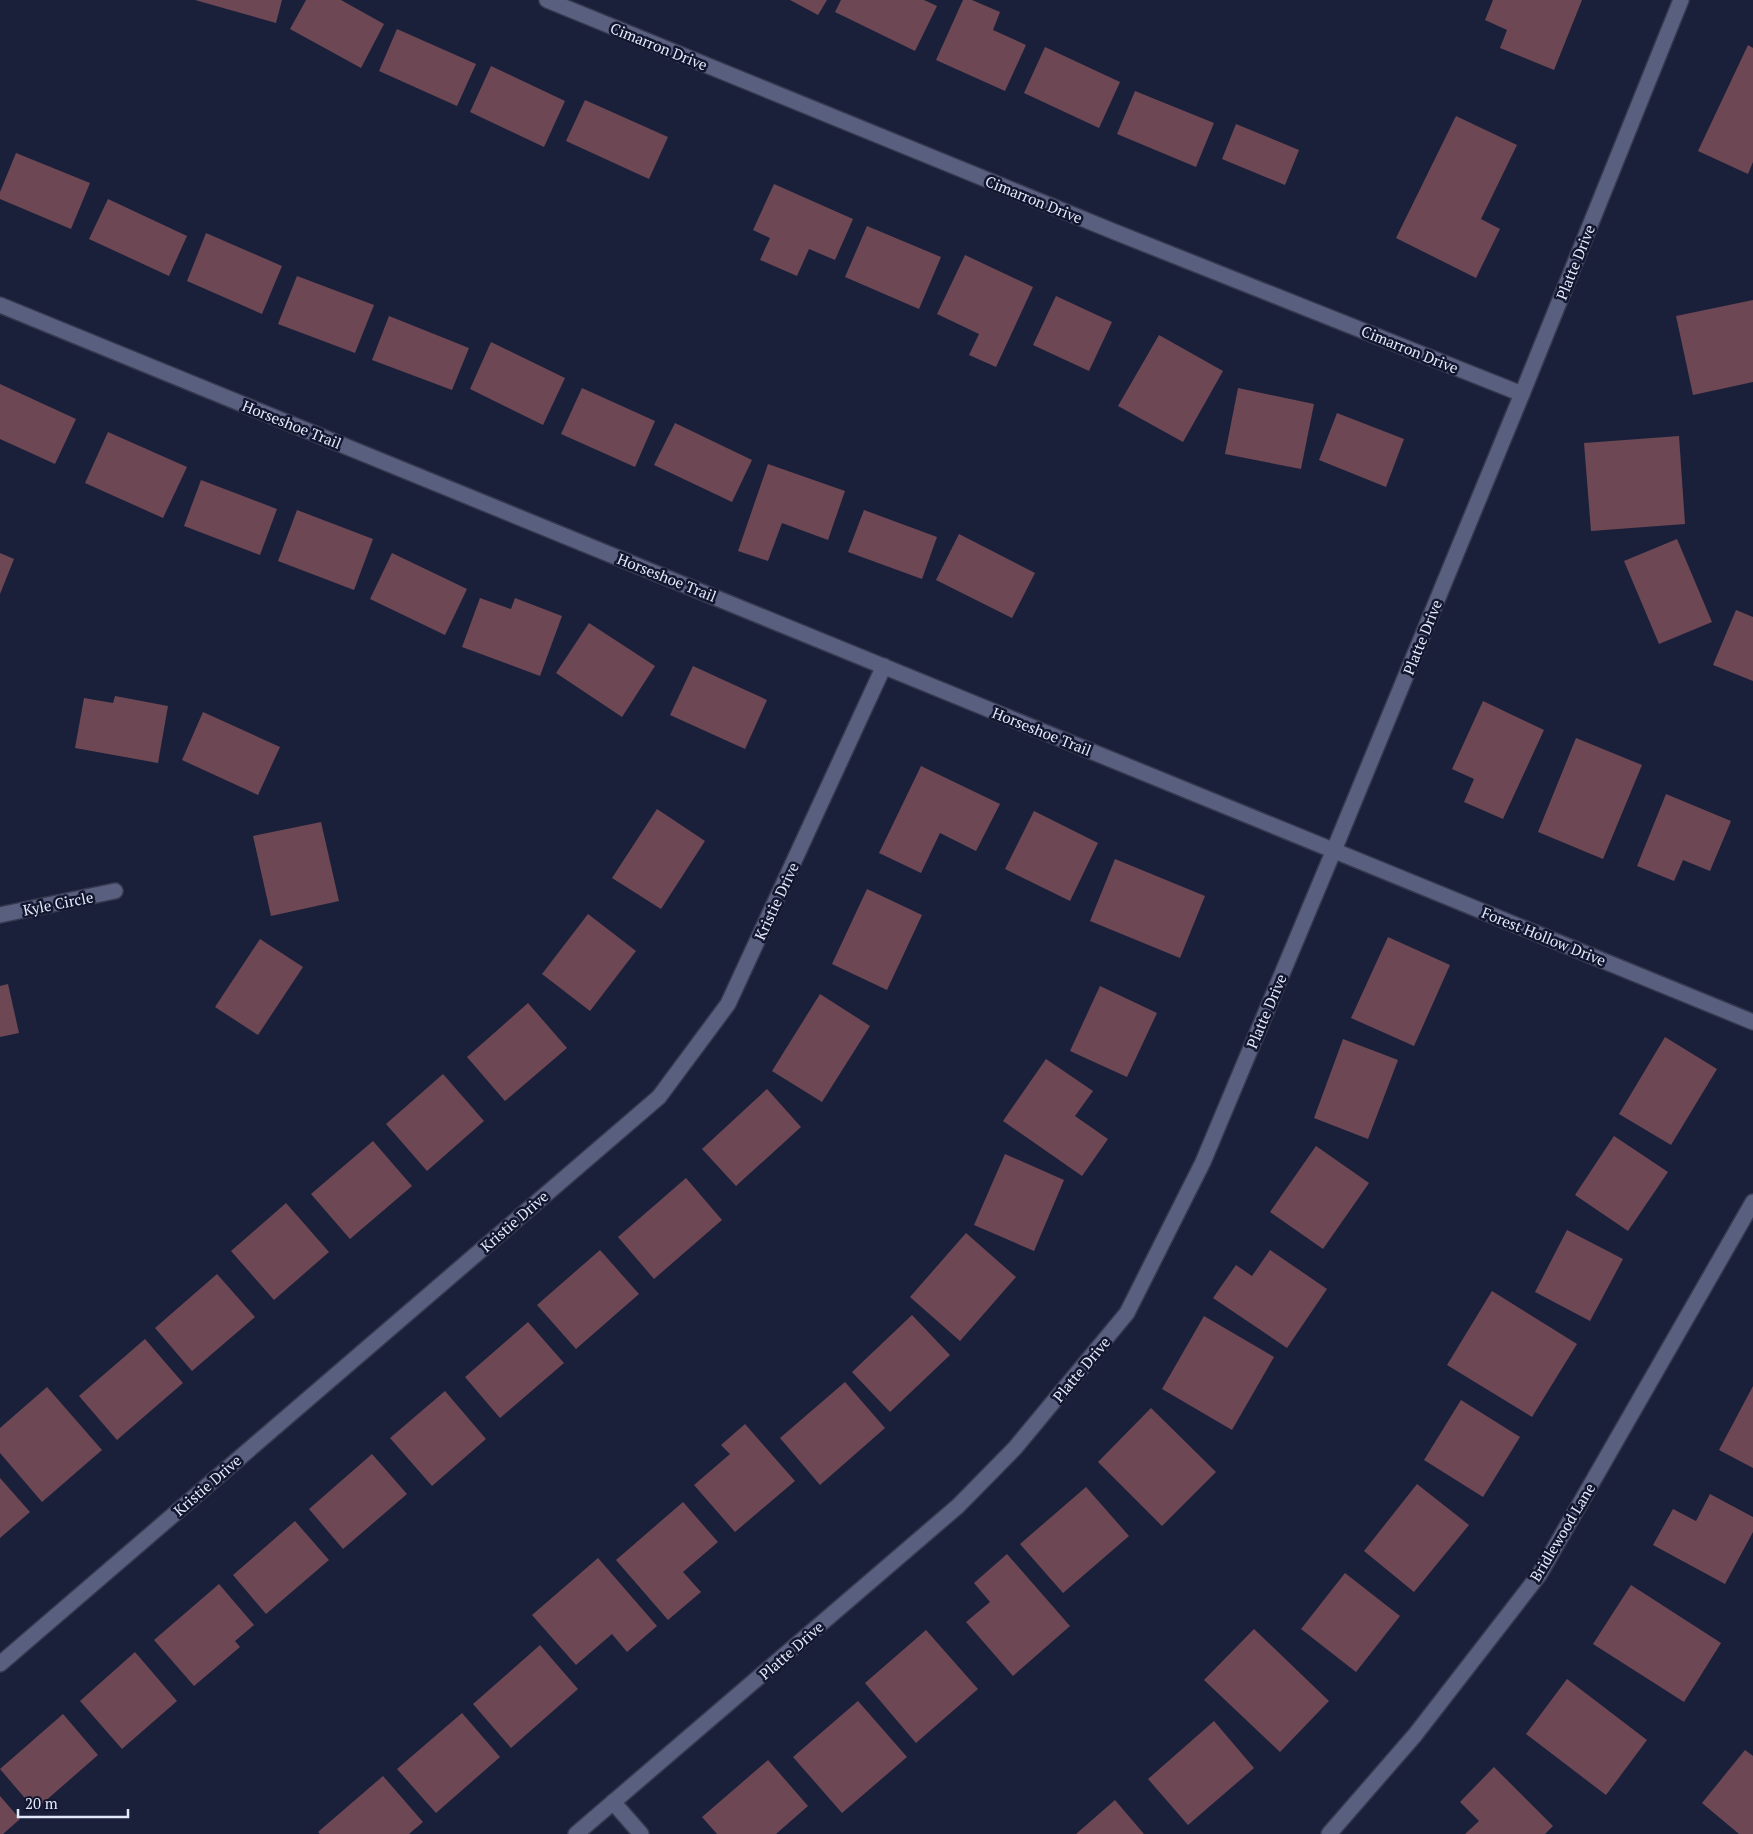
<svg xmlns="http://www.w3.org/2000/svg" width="1753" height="1834" font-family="'PT Serif',serif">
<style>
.building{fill:#6d4753}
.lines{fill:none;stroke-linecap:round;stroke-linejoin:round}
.minor-casing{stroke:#373950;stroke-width:18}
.minor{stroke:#59607f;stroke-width:15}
.labels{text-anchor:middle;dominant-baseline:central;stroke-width:5;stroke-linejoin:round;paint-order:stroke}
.street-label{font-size:15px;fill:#e3e8fa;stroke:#12162f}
</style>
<rect width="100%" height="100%" fill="#1b203a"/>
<g class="building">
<path d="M195,0H282L276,23Z"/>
<path d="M306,0H341L384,24L361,68L290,29Z"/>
<path d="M790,0H827L818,15Z"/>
<path d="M841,0H924L937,6L915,51L835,12Z"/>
<path d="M963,0H972L1000,12L993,30L1026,45L1005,91L936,60Z"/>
<path d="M1493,0H1582L1554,70L1500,48L1507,30L1485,20Z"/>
<path d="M397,29L476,64L457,106L379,71Z"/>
<path d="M1748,45L1753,48V162L1748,174L1698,151Z"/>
<path d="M1045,47L1120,82L1099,128L1024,93Z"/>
<path d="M491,66L565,101L544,147L470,112Z"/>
<path d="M1135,91L1214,123L1196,167L1117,134Z"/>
<path d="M585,100L668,137L649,179L566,141Z"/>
<path d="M1456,116L1517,145L1481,219L1500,229L1476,278L1396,238Z"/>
<path d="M1236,124L1299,150L1285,185L1222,159Z"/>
<path d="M16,153L90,183L71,229L0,199V192Z"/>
<path d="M774,184L853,219L835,260L809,249L797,276L760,260L770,238L753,230Z"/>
<path d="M108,199L187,236L169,276L89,239Z"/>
<path d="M867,226L941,257L919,309L845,277Z"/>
<path d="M206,233L282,266L262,314L187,281Z"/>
<path d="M965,255L1033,287L996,367L969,355L979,334L937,314Z"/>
<path d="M297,276L374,305L355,353L278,324Z"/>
<path d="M1056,296L1112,322L1089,371L1033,345Z"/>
<path d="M1753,300V382L1693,395L1676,316Z"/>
<path d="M389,316L469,348L452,390L372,360Z"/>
<path d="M1159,335L1223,371L1183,442L1118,406Z"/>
<path d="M491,342L565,378L543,425L470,389Z"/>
<path d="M0,384L76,419L55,464L0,439Z"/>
<path d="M582,388L655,421L635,467L561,434Z"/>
<path d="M1238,388L1314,404L1301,469L1225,454Z"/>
<path d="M1337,413L1404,439L1386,487L1319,460Z"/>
<path d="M675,423L752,460L732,502L654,465Z"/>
<path d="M108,432L187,467L163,518L85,483Z"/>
<path d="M1679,436L1685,524L1591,531L1584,443Z"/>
<path d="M768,464L845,491L828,540L782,523L768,561L738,551Z"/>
<path d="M201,480L277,509L260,555L184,526Z"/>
<path d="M297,510L373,539L354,590L278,561Z"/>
<path d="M864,510L937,537L922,579L848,552Z"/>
<path d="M959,534L1035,573L1012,618L936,580Z"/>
<path d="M1677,539L1712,622L1659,644L1624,561Z"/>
<path d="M0,553L14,559L0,594Z"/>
<path d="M392,553L467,589L445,635L370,599Z"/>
<path d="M480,598L511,609L515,598L562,616L540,676L462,647Z"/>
<path d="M1736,610L1753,617V681L1713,665Z"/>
<path d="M589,623L655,666L622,717L556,673Z"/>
<path d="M693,666L767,700L745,749L670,715Z"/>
<path d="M115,696L168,706L158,763L75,748L84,698L113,703Z"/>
<path d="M1483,701L1544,730L1503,819L1464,802L1474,779L1452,769Z"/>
<path d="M203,712L280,747L258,795L182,760Z"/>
<path d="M1576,738L1642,765L1603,859L1538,832Z"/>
<path d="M921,766L1000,804L976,851L940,833L921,873L879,853Z"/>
<path d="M1666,794L1731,821L1710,871L1683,860L1674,881L1637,866Z"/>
<path d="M657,809L705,841L661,909L612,878Z"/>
<path d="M1034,811L1098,843L1070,901L1005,869Z"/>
<path d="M321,822L339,901L271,916L253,836Z"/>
<path d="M1115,859L1205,896L1180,958L1090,921Z"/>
<path d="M867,889L922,915L887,990L832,964Z"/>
<path d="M588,914L636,951L590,1011L542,974Z"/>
<path d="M1388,937L1450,965L1414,1046L1351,1018Z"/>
<path d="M260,939L303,967L258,1035L215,1007Z"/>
<path d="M8,984L19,1033L0,1037V986Z"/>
<path d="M1100,986L1157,1013L1127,1077L1070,1051Z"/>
<path d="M820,994L870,1026L822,1102L772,1071Z"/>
<path d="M528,1003L567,1048L505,1101L467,1057Z"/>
<path d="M1665,1037L1717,1069L1671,1145L1619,1114Z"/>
<path d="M1343,1039L1398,1060L1368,1139L1314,1118Z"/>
<path d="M1046,1059L1093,1091L1075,1116L1108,1139L1082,1176L1003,1121Z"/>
<path d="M443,1074L484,1121L427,1171L386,1124Z"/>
<path d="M767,1089L801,1127L736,1186L702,1149Z"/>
<path d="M1614,1136L1668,1172L1628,1231L1575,1195Z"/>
<path d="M373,1141L412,1186L350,1239L311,1194Z"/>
<path d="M1316,1146L1369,1183L1323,1249L1270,1212Z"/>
<path d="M1005,1154L1064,1180L1034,1251L974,1225Z"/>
<path d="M686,1178L722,1220L654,1279L618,1237Z"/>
<path d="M286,1203L329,1252L274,1300L231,1251Z"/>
<path d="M1567,1230L1623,1259L1590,1321L1535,1292Z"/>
<path d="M966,1233L1016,1277L960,1341L910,1297Z"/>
<path d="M600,1250L639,1294L576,1349L537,1305Z"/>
<path d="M1270,1250L1327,1289L1287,1348L1213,1298L1236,1265L1252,1276Z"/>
<path d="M217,1274L255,1317L192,1371L155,1328Z"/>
<path d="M1492,1291L1577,1344L1532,1417L1447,1365Z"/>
<path d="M912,1315L950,1355L890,1412L852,1372Z"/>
<path d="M1204,1316L1274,1357L1232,1430L1162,1389Z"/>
<path d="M528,1322L564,1363L500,1418L465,1377Z"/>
<path d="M145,1339L183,1383L117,1440L79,1396Z"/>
<path d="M845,1382L885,1428L820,1485L780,1438Z"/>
<path d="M1753,1386V1468L1719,1450Z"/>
<path d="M47,1387L102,1450L42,1502L0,1453V1428Z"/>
<path d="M445,1391L486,1439L432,1486L390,1438Z"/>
<path d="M1461,1400L1520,1437L1483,1497L1424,1460Z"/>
<path d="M1151,1408L1216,1472L1162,1526L1098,1462Z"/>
<path d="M745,1424L795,1481L735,1532L694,1485L730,1454L721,1445Z"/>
<path d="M372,1454L407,1494L343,1549L309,1509Z"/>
<path d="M0,1478L30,1512L0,1538Z"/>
<path d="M1417,1484L1469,1525L1414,1592L1364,1551Z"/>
<path d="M1086,1487L1129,1536L1063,1593L1020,1544Z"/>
<path d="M1710,1494L1753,1517V1532L1725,1584L1653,1545L1673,1509L1696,1521Z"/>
<path d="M683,1502L718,1542L683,1572L701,1592L668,1620L616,1560Z"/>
<path d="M295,1521L329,1560L266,1614L233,1575Z"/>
<path d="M1007,1554L1070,1626L1013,1676L966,1622L990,1602L974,1583Z"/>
<path d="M598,1558L657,1626L627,1652L612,1634L576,1665L532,1615Z"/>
<path d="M1345,1573L1400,1616L1356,1672L1301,1629Z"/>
<path d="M219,1584L254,1625L235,1641L240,1647L194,1686L154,1640Z"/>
<path d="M1631,1585L1721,1643L1684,1702L1593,1644Z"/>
<path d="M1254,1629L1329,1701L1280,1752L1204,1680Z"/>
<path d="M926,1630L978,1689L916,1743L865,1683Z"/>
<path d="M540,1645L578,1689L511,1748L473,1704Z"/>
<path d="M135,1652L177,1701L122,1749L80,1701Z"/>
<path d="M1567,1679L1647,1740L1606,1795L1526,1734Z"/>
<path d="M858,1701L907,1757L842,1813L793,1757Z"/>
<path d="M462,1713L500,1757L436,1813L397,1769Z"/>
<path d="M63,1714L98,1755L35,1810L0,1769Z"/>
<path d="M1214,1721L1254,1768L1188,1825L1148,1779Z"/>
<path d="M1745,1750L1753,1756V1834H1739L1702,1803Z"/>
<path d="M768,1760L808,1806L776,1834H717L702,1817Z"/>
<path d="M1494,1767L1553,1826L1545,1834H1465L1479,1821L1460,1802Z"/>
<path d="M383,1776L423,1822L409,1834H320L318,1832Z"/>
<path d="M0,1796L20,1819L3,1834H0Z"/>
<path d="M1115,1800L1144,1834H1076Z"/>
</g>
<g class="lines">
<g class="minor-casing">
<g id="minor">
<path d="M547,0L1115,232L1522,394"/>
<path d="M0,305L1753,1022"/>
<path d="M0,915L115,891"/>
<path d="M0,1664L659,1097L728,1004L884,666"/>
<path d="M613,1802L641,1834"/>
<path d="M576,1834L958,1506L1015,1448L1127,1313L1203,1162L1334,850L1522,394L1681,0"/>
<path d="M1329,1834L1415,1735L1539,1575L1753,1202"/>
</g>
</g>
<use href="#minor" class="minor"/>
</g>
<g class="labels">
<g class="street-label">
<text transform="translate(659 46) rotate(22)">Cimarron Drive</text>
<text transform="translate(1034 199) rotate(22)">Cimarron Drive</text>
<text transform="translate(1575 262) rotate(-68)">Platte Drive</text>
<text transform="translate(1410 349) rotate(22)">Cimarron Drive</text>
<text transform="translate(292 424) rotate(22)">Horseshoe Trail</text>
<text transform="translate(667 577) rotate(22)">Horseshoe Trail</text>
<text transform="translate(1422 637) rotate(-68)">Platte Drive</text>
<text transform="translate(1042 731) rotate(22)">Horseshoe Trail</text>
<text transform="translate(776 901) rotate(-65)">Kristie Drive</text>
<text transform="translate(58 903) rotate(-11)">Kyle Circle</text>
<text transform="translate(1544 936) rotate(22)">Forest Hollow Drive</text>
<text transform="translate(1266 1011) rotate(-67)">Platte Drive</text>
<text transform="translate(514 1221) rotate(-41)">Kristie Drive</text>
<text transform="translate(1081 1369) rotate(-50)">Platte Drive</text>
<text transform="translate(207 1485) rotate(-41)">Kristie Drive</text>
<text transform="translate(1562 1532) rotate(-59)">Bridlewood Lane</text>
<text transform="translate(791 1650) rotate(-41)">Platte Drive</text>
</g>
</g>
<path d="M18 1809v8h110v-8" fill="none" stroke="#e3e8fa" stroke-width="2.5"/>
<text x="25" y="1809" font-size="15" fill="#e3e8fa" stroke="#12162f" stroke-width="4" paint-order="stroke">20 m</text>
</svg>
